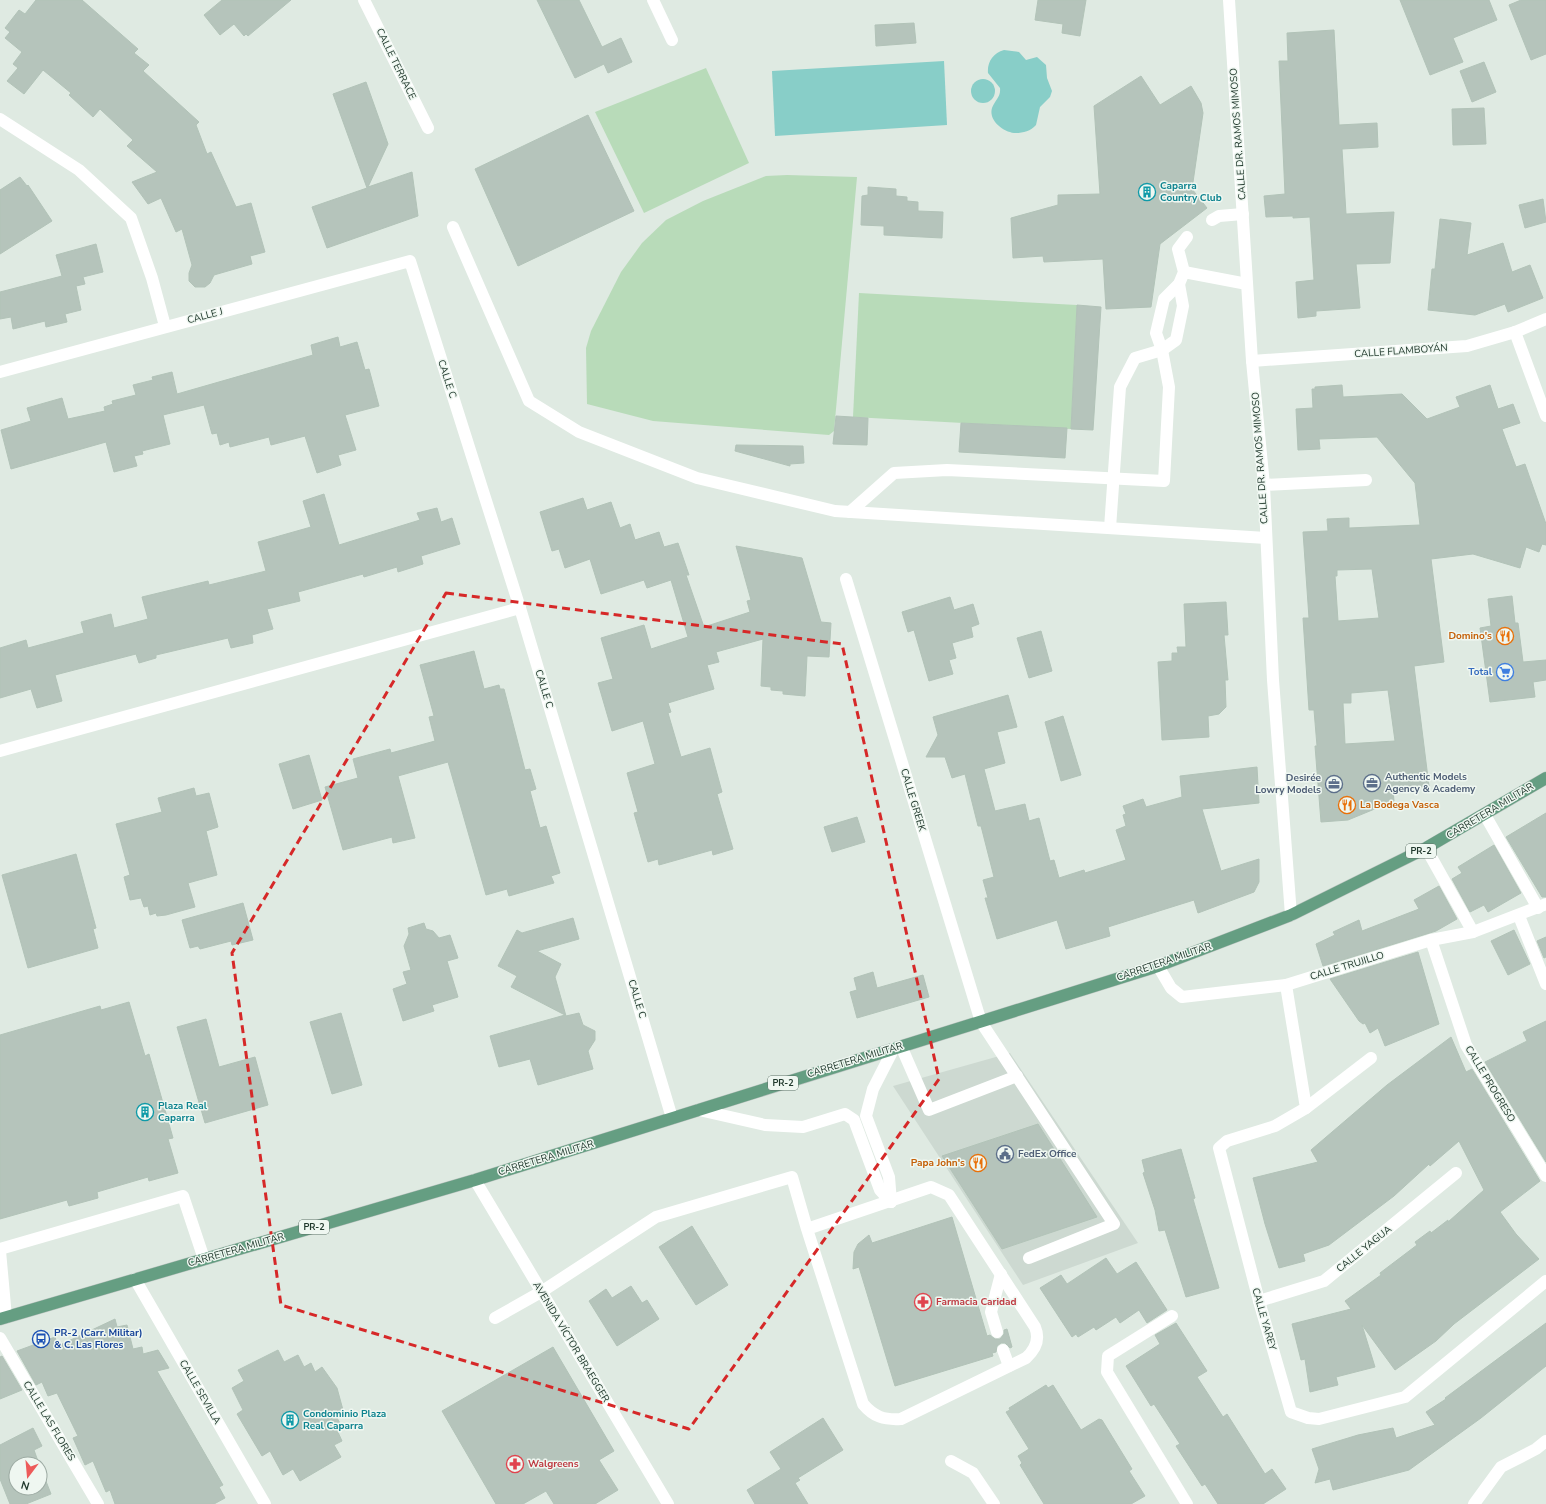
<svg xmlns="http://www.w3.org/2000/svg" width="1546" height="1504" font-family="'Nunito Sans',sans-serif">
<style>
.built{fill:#cdd9d1}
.green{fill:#b8dbb9}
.water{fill:#88cec8}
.building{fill:#b5c4bb;stroke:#b2c3b8;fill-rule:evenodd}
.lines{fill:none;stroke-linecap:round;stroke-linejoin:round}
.primary-casing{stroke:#bcc4c0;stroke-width:13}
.service{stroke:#fff;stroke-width:12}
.minor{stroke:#fff;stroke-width:12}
.primary{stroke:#659e82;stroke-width:12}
.marked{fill:none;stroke:#d62828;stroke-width:3;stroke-dasharray:8 5;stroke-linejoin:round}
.labels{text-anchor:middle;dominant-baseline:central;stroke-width:3;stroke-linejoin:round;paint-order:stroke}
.shield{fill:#eff7f1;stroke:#5f7268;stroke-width:1}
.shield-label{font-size:9px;font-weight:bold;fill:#21392d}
.street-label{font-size:10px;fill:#21392d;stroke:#eff7f1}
.culture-label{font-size:10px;font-weight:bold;fill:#0d838f;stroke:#eff7f1;text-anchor:start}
.food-label{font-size:10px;font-weight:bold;fill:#c56008;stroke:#eff7f1;text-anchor:end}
.shop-label{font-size:10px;font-weight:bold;fill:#366cbe;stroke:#eff7f1;text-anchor:end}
.service-label{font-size:10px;font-weight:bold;fill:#4e5e75;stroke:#eff7f1;text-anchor:start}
.health-label{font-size:10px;font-weight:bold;fill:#be3a42;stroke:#eff7f1;text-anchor:start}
.transit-label{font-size:10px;font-weight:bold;fill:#164399;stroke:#eff7f1;text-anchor:start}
</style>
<rect width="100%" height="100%" fill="#dfeae2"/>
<path class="built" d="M1010,1053L1138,1243L1023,1285L893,1086Z"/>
<g class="green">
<path d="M706,68L749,163L644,213L595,112Z"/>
<path d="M787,175L857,177L834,431L829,435L653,421L587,404L586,348L591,331L621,272L642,243L666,220L703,201L766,176Z"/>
<path d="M859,293L1077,305L1071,429L853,417Z"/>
</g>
<g class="water">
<path d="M1004,50L1019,52L1026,60L1037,57L1046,65L1047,78L1052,91L1050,97L1040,107L1036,125C1031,131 1023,133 1016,133C1005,133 988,121 992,108C995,100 1001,97 1000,88L988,73C987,62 993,53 1004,50Z"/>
<path d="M944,61L947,125L775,136L772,71Z"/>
<circle cx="983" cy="91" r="12"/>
</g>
<g class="building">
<path d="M36,0H82L138,49L134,53L149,65L143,71L199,122L196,125L207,154L211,152L236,207L251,203L265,252L250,256L252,264L214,275L210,283L205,287H195L189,281V273L192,265L182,229L176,232L161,198L148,204L132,182L157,172L127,146L133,140L100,109L93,117L69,95L71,93L43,70L24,94L7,81L18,68L13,64L22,52L5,38L10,32L5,28L19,10L25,14Z"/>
<path d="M222,0H291L248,36L246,34L244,36L234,24L220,35L204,15Z"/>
<path d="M537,0H579L602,47L621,38L632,62L608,73L604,64L575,78Z"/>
<path d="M1038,0H1086L1080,36L1062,33L1063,24L1035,20Z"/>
<path d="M1400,0H1489L1497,20L1453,38L1463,62L1430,75Z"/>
<path d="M1521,0H1546V54L1531,60L1509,5Z"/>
<path d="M914,23L916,43L876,46L875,25Z"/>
<path d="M1334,30L1339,125L1377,123L1378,147L1342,149L1346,214L1394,212L1390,263L1356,264L1360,308L1316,311V316L1298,318L1296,282L1314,280L1310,217L1293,218V216L1266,217L1264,196L1285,194L1279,61H1288L1287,33Z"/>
<path d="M1484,62L1496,92L1472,102L1460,71Z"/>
<path d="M1141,76L1160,105L1191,86L1201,103L1203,113L1192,189L1207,208L1160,244L1151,307L1106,309L1103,259L1044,262L1043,256L1013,258L1011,218L1058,205V195L1100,194L1094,106Z"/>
<path d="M366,82L388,144L368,187L412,172L418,216L327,248L312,207L367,188L333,94Z"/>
<path d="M1484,108L1486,144L1453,145L1452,109Z"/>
<path d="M588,115L634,211L518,266L475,169Z"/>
<path d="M20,177L27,186L28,185L52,221L0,254V190Z"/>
<path d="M868,187L896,189V196L907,197V201L918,202V211L943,212L942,238L884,235V226L861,225L862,196L868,195Z"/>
<path d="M1543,199L1546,222L1525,228L1519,205Z"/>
<path d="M1440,219L1471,223L1467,255L1503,243L1512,272L1530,265L1543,298L1508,312L1505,304L1475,315L1428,310L1432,269H1435Z"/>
<path d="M96,244L103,272L83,277L85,284L76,286L81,310L65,314L67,322L46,327L45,321L13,329L11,317L0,319V292L62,276L56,255Z"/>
<path d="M1077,305L1101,307L1093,430L1071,429Z"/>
<path d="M338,337L340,347L357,342L365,370L369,369L379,406L345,415L356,450L338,455L341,465L317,473L305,436L271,445L269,437L230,447L229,442L220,445L217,433L212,434L204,405L163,415L170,444L142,451L143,454L134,456L137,466L114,472L106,442L11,469L1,430L31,421L27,408L62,398L68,419L105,411L104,407L113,404L112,401L136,395L133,385L153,380L152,377L172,372L177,394L313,355L311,345Z"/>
<path d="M1342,385L1343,397L1402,394L1427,419L1460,407L1456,397L1490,385L1498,409L1513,404L1520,423L1502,429L1516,467L1525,464L1546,524V545L1542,544L1539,552L1526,547L1520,568L1473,554L1431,559L1444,662L1414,666L1429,786L1393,790L1394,801L1348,820L1321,822L1315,746H1317L1314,710H1309L1303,618H1309L1303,532L1328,531L1327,519L1349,518V528L1420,525L1415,483L1377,437L1319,439L1320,449L1298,450L1296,409L1313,408L1312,389H1315V387ZM1372,569L1379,618L1338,621L1335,576H1337V570ZM1388,690L1395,741L1345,744L1343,703H1351V693Z"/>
<path d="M836,416L868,418L867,445L833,444Z"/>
<path d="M961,423L1067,428L1065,458L959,452Z"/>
<path d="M736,445L803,446L804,463L790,464V466L735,451Z"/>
<path d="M324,494L339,545L420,520L417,513L437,508L441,522L452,518L460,544L421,556L423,564L398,572L397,567L364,577L363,574L298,592L300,601L267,609L273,629L252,635L253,643L231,648L228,638L156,655V658L139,663L136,654L55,675L62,701L37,708L31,689L0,698V648L26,640L28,648L84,633L81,622L111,614L114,628L148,619L142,597L208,581L209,585L266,571L258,542L311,527L303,501Z"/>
<path d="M583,498L587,510L611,502L620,528L630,524L635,540L659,532L664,547L678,543L689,575H686L704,627L750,612L747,601L751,600L736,546L802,558L821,622L831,623L829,657L807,656L805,696L783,694V691L771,690V687L761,686L763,639L716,652L719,662L707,665L714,689L668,703L671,712L668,713L681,757L710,748L722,792L717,794L733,849L713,855L712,850L659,865L658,859L648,862L634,813L638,812L627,773L655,764L643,721L612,731L598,683L613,679L601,638L644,625L651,649L688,637L671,580L647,588L644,580L601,594L590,559L565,568L559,549L552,551L540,512Z"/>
<path d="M1512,596L1515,623H1518L1523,662L1546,660V680L1533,682L1535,697L1490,702L1480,628L1491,626L1488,599Z"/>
<path d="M950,597L954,610L973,604L979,624L971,627L973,637L952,643L956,658L949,660L953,674L929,681L914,630L908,632L902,612Z"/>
<path d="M1226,602L1228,635H1224L1228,680H1225L1226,707L1219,714L1208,716L1209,737L1162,740L1158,662L1172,661V653H1178L1177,647H1186L1184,604Z"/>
<path d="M1041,631L1052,671L1029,678L1017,638Z"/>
<path d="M474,651L484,689L499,685L500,689H504L525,770L530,769L536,789L530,791L540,828L546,826L560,873L551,876L554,883L509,896L507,889L486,895L448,762L398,776L415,838L393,843L392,837L343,850L325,787L358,778L353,759L390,749L391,753L435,741L429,717L434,716L420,665Z"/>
<path d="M1008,695L1017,727L997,732L1005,763L984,769L995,811L1025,804L1029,821L1039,818L1050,861L1054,860L1059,878L1084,870L1085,873L1126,860L1116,830L1126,826L1123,815L1126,814L1123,806L1143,799L1146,807L1182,797L1180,776L1257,767L1259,803L1202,809L1221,871L1259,859V882L1254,892L1198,913L1194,900L1108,927L1110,936L1066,949L1057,920L997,939L985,898H988L983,880L994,877L981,826H978L965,774L952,778L945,757H926L938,735L933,717Z"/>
<path d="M1063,716L1081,775L1061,781L1045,722Z"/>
<path d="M309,755L322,800L293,809L279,764Z"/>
<path d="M194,788L196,796L209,793L218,827L206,831L217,875L188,883L195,907L166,915L157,916L156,913L150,915L148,906L144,907L141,898L130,900L124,877L130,875L116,824L162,812L158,798Z"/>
<path d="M1546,813V897H1542L1506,837Z"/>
<path d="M857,817L865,842L832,852L824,827Z"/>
<path d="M1494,845L1521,893L1488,912L1484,905L1470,912L1452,879L1462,873L1458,867Z"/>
<path d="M76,854L96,928L93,929L98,948L28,968L2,875Z"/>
<path d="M1439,886L1457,919L1436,931L1323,966L1316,944L1335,935L1333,932L1359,920L1362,931L1419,909L1414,900Z"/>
<path d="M243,903L253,940L232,945L231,941L200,949L198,946L190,948L182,920Z"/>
<path d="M573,918L579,939L537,951L561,964L555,977L566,1016L579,1013L583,1025L595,1031V1040L588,1051L593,1069L538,1085L530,1059L499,1067L490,1036L565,1015L511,987L517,976L498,966L517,930L522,933Z"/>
<path d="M424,923L426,929L433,931L439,938L450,935L458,958L447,961L458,997L432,1005L434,1011L403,1021L393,989L407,984L403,972L411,970L404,946L409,934L408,928Z"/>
<path d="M1514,930L1530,964L1508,975L1491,941Z"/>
<path d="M1546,937V957L1544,958L1537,941Z"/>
<path d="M1418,952L1439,1024L1385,1046L1378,1028L1370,1033L1365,1023L1363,1024L1359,1021L1330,979Z"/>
<path d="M873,972L877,988L923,975L929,997L857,1018L850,992L857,990L854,978Z"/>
<path d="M129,1002L145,1056L149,1054L173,1138L168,1139L178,1173L149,1181L148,1177L97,1192L98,1198L69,1206L67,1200L0,1219V1035L100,1006L101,1010Z"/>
<path d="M341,1013L362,1085L332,1094L310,1022Z"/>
<path d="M206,1019L219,1067L255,1057L268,1105L205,1123L177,1027Z"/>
<path d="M1546,1021V1162L1485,1062L1527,1041L1523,1032Z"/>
<path d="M1451,1037L1466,1072L1472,1069L1540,1181L1500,1212L1516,1234L1539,1259L1454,1324L1436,1341L1395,1370L1362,1325L1375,1367L1336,1377L1338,1385L1310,1392L1305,1359L1301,1360L1292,1324L1351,1309L1345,1301L1381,1275L1380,1273L1417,1245L1415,1242L1430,1231L1431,1233L1448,1220V1222L1484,1190L1459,1141L1430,1166L1429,1164L1394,1196L1329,1245L1303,1254L1305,1261L1279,1268L1265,1224L1253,1178L1318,1162L1311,1150L1387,1085Z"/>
<path d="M1038,1124L1097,1217L1002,1249L942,1156Z"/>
<path d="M1181,1149L1195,1198L1193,1199L1219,1288L1186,1297L1165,1230L1159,1231L1155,1210L1143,1173L1145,1172L1142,1160Z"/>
<path d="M952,1217L987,1336L990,1335L995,1339H1000L1004,1334V1330L1007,1329L1012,1347L1010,1348L1005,1343H1001L997,1346L996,1352L992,1353L993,1356L895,1386L859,1267L853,1269L854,1252L858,1244L869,1235L872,1243Z"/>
<path d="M692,1226L728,1285L696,1305L659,1247Z"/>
<path d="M1106,1258L1117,1274L1136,1262L1167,1310L1147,1323L1139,1310L1120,1323L1116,1317L1096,1330L1094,1327L1078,1337L1076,1334L1072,1337L1040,1288L1061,1275L1067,1284Z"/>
<path d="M631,1286L642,1303L647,1300L659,1319L617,1346L589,1301L606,1289L612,1298Z"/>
<path d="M115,1319L117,1327L127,1325L133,1349L142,1347L143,1354L158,1350L169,1368L157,1371L223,1485L219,1487L225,1498L214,1504H115L110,1490L106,1492L93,1461L85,1465L73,1438L78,1436L57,1393L48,1396L42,1382L36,1385L17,1351L55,1337L58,1346Z"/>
<path d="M1176,1323L1207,1371L1197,1377L1223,1417L1227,1414L1265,1474L1272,1469L1286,1489L1263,1504H1218L1205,1484L1202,1486L1176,1446L1180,1444L1154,1404L1151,1406L1126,1366L1160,1344L1155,1335Z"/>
<path d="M1546,1323V1366L1481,1418L1409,1470L1333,1490L1330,1479L1315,1483L1319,1469L1312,1449L1358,1435L1393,1428L1396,1438L1435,1425L1426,1412L1446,1399L1445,1398Z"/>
<path d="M553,1347L614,1451L599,1460L618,1490L595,1504H554L546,1491L523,1504H496L442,1411Z"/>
<path d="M278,1350L284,1362L298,1355L304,1367L311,1363L315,1372L322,1367L337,1388L343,1410L335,1414L342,1427L337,1430L342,1441L334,1445L341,1457L300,1481L293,1469L283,1475L270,1451L262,1456L237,1414L243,1410L232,1388L244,1381L238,1370Z"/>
<path d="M2,1356L22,1390L0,1399V1357Z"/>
<path d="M1046,1385L1048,1388L1053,1385L1081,1430L1099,1419L1102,1420L1132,1469L1129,1471L1145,1496L1131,1504H1044L1020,1465L1022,1463L1018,1456L1029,1449L1006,1412L1010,1410L1009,1408Z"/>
<path d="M823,1418L843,1450L798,1478L800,1480L795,1483L808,1504H755L747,1490L781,1469L770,1452Z"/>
<path d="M33,1428L42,1446L34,1450L39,1464H16V1488H40V1466L51,1494L26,1504H10L0,1479V1445Z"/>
</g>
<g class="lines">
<g class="primary-casing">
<path id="primary" d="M0,1319L475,1180L1158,966L1291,915L1426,848L1546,778"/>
</g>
<g class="service">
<path d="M1212,220L1219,216L1243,214"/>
<path d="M453,227L529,401L579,432L697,478L835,511L1266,538"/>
<path d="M1184,272L1247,284"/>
<path d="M1515,332L1546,416"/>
<path d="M850,512L894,473L947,470L1164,481L1169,387L1162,350L1156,333L1164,299L1179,284L1184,272L1178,249L1187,237"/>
<path d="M1110,528L1120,387L1135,358L1162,350L1176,340L1183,306L1179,284"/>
<path d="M1485,815L1538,908"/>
<path d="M1426,848L1473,932"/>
<path d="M981,1022L1114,1224L1029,1258"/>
<path d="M901,1046L929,1110L1017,1076"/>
<path d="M699,1110L765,1125L803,1127L845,1114L854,1120L880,1190L891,1202"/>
<path d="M891,1202L889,1177L866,1116L873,1089L894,1048"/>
<path d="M0,1249L183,1196L204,1259"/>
<path d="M0,1251L6,1317"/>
<path d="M495,1318L541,1292L656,1217L792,1177L807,1229L931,1187L949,1195L1035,1327C1040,1339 1036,1349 1026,1358L901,1419C884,1420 874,1417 863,1404L807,1229"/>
<path d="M997,1332L991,1312L1001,1274"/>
<path d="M1003,1350L1009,1366"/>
<path d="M1474,1504L1501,1467L1536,1449L1546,1441"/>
</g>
<g class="minor">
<path d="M364,0L428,128"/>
<path d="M653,0L672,40"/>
<path d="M1229,0L1252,361L1264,485L1273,680L1291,915"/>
<path d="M0,119L79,170L131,218L152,278L165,326"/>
<path d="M1252,361L1467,346L1515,332L1546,319"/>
<path d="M0,372L410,261L520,608L672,1118"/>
<path d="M1264,485L1366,480"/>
<path d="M846,579L981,1022"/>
<path d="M0,751L520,608"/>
<path d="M1519,916L1546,984"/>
<path d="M1431,940L1466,1045L1546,1176"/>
<path d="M1158,966L1171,988L1182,997L1286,985L1431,940L1473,932L1546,904"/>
<path d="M1286,985L1306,1108L1275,1126L1227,1141L1219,1148L1259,1301L1291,1412L1308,1418L1319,1419L1405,1397L1546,1281"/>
<path d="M1306,1108L1371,1058"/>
<path d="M475,1180L668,1504"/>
<path d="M135,1279L265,1504"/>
<path d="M1259,1301L1324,1281L1456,1173"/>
<path d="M1172,1316L1108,1356L1107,1372L1187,1504"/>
<path d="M0,1338L98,1504"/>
<path d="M951,1461L973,1473L994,1504"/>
</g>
<use href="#primary" class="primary"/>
</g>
<path class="marked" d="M446,593L842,644L939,1079L689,1429L281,1305L232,953Z"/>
<defs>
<g id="building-ring" transform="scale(0.9)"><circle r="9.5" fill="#eff7f1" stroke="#0f9aa8" stroke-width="1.5"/><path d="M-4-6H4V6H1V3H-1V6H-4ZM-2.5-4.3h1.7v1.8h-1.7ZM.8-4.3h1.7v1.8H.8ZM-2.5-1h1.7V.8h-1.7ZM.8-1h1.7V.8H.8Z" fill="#0f9aa8"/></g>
<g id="restaurant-ring" transform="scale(0.9)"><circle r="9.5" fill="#eff7f1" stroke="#e8710a" stroke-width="1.5"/><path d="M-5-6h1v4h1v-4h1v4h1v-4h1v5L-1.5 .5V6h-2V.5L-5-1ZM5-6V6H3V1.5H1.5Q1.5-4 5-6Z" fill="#e8710a"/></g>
<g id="supermarket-ring" transform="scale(0.9)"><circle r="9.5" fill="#eff7f1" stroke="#3f7fe0" stroke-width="1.5"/><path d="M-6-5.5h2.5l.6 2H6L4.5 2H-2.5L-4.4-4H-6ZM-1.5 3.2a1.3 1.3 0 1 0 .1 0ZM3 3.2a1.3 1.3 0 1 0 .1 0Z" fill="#3f7fe0"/></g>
<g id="office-ring" transform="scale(0.9)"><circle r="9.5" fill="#eff7f1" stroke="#5c6f8a" stroke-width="1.5"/><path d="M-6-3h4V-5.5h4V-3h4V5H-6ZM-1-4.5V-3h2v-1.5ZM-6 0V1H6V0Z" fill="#5c6f8a"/></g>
<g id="civic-ring" transform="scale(0.9)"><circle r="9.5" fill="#eff7f1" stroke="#5c6f8a" stroke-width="1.5"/><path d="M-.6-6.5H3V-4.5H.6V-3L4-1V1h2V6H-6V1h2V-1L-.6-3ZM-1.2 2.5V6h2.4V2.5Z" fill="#5c6f8a"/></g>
<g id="pharmacy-ring" transform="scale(0.9)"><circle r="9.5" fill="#eff7f1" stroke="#e0444e" stroke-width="1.5"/><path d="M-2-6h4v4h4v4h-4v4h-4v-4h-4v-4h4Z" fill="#e0444e"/></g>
<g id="bus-ring" transform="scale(0.9)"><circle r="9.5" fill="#eff7f1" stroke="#1a4fb4" stroke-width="1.5"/><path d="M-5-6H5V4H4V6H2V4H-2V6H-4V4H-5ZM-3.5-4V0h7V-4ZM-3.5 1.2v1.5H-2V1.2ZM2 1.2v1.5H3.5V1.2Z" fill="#1a4fb4"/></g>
</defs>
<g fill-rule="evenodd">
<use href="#building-ring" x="1147" y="192"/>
<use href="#restaurant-ring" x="1505" y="636"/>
<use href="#supermarket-ring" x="1505" y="672"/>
<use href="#office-ring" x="1372" y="783"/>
<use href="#office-ring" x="1334" y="784"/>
<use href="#restaurant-ring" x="1347" y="805"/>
<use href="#building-ring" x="145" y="1112"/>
<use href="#civic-ring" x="1005" y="1154"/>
<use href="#restaurant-ring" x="978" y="1163"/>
<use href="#pharmacy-ring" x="923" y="1302"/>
<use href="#bus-ring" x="41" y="1339"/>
<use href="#building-ring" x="290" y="1420"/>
<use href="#pharmacy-ring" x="515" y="1464"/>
</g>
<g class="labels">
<g class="shield">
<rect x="1406" y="844" width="30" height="14" rx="3"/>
<rect x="768" y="1076" width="30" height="14" rx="3"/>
<rect x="299" y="1220" width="30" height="14" rx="3"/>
</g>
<g class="shield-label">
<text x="1421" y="851">PR-2</text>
<text x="783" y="1083">PR-2</text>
<text x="314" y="1227">PR-2</text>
</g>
<g class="street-label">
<text transform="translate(396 64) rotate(64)">CALLE TERRACE</text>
<text transform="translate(1238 134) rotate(-94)">CALLE DR. RAMOS MIMOSO</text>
<text transform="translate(205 316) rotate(-15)">CALLE J</text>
<text transform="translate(1401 351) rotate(-4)">CALLE FLAMBOYÁN</text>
<text transform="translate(447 379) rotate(72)">CALLE C</text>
<text transform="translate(1260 458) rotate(-94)">CALLE DR. RAMOS MIMOSO</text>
<text transform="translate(544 689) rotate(73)">CALLE C</text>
<text transform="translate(913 800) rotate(73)">CALLE GREEK</text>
<text transform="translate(1490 811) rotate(-31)">CARRETERA MILITAR</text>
<text transform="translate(1164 962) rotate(-19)">CARRETERA MILITAR</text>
<text transform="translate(1347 966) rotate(-17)">CALLE TRUJILLO</text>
<text transform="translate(637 999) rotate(73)">CALLE C</text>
<text transform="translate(855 1060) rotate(-17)">CARRETERA MILITAR</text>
<text transform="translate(1490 1084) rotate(59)">CALLE PROGRESO</text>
<text transform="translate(546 1158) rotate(-17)">CARRETERA MILITAR</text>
<text transform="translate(1364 1249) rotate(-39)">CALLE YAGUA</text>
<text transform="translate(236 1250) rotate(-16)">CARRETERA MILITAR</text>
<text transform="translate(1264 1319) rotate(74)">CALLE YAREY</text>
<text transform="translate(571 1342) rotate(59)">AVENIDA VÍCTOR BRAEGGER</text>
<text transform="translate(200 1392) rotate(60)">CALLE SEVILLA</text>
<text transform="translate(49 1421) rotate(59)">CALLE LAS FLORES</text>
</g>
<g class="culture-label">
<text x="1160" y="186">Caparra<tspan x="1160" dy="12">Country Club</tspan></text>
<text x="158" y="1106">Plaza Real<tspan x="158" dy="12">Caparra</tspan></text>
<text x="303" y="1414">Condominio Plaza<tspan x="303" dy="12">Real Caparra</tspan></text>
</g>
<g class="food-label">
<text x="1492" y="636">Domino's</text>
<text x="1360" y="805" text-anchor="start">La Bodega Vasca</text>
<text x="965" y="1163">Papa John's</text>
</g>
<g class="shop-label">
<text x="1492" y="672">Total</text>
</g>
<g class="service-label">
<text x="1385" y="777">Authentic Models<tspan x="1385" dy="12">Agency &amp; Academy</tspan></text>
<text x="1321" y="778" text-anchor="end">Desirée<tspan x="1321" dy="12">Lowry Models</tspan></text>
<text x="1018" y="1154">FedEx Office</text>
</g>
<g class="health-label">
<text x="936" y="1302">Farmacia Caridad</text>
<text x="528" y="1464">Walgreens</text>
</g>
<g class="transit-label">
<text x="54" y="1333">PR-2 (Carr. Militar)<tspan x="54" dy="12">&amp; C. Las Flores</tspan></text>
</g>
</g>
<g transform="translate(28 1476) rotate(196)"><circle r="19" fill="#eff7f1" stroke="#9daba3"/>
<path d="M0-3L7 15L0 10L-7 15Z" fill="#ed5b5a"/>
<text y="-6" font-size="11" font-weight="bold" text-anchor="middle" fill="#21392d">N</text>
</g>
</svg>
